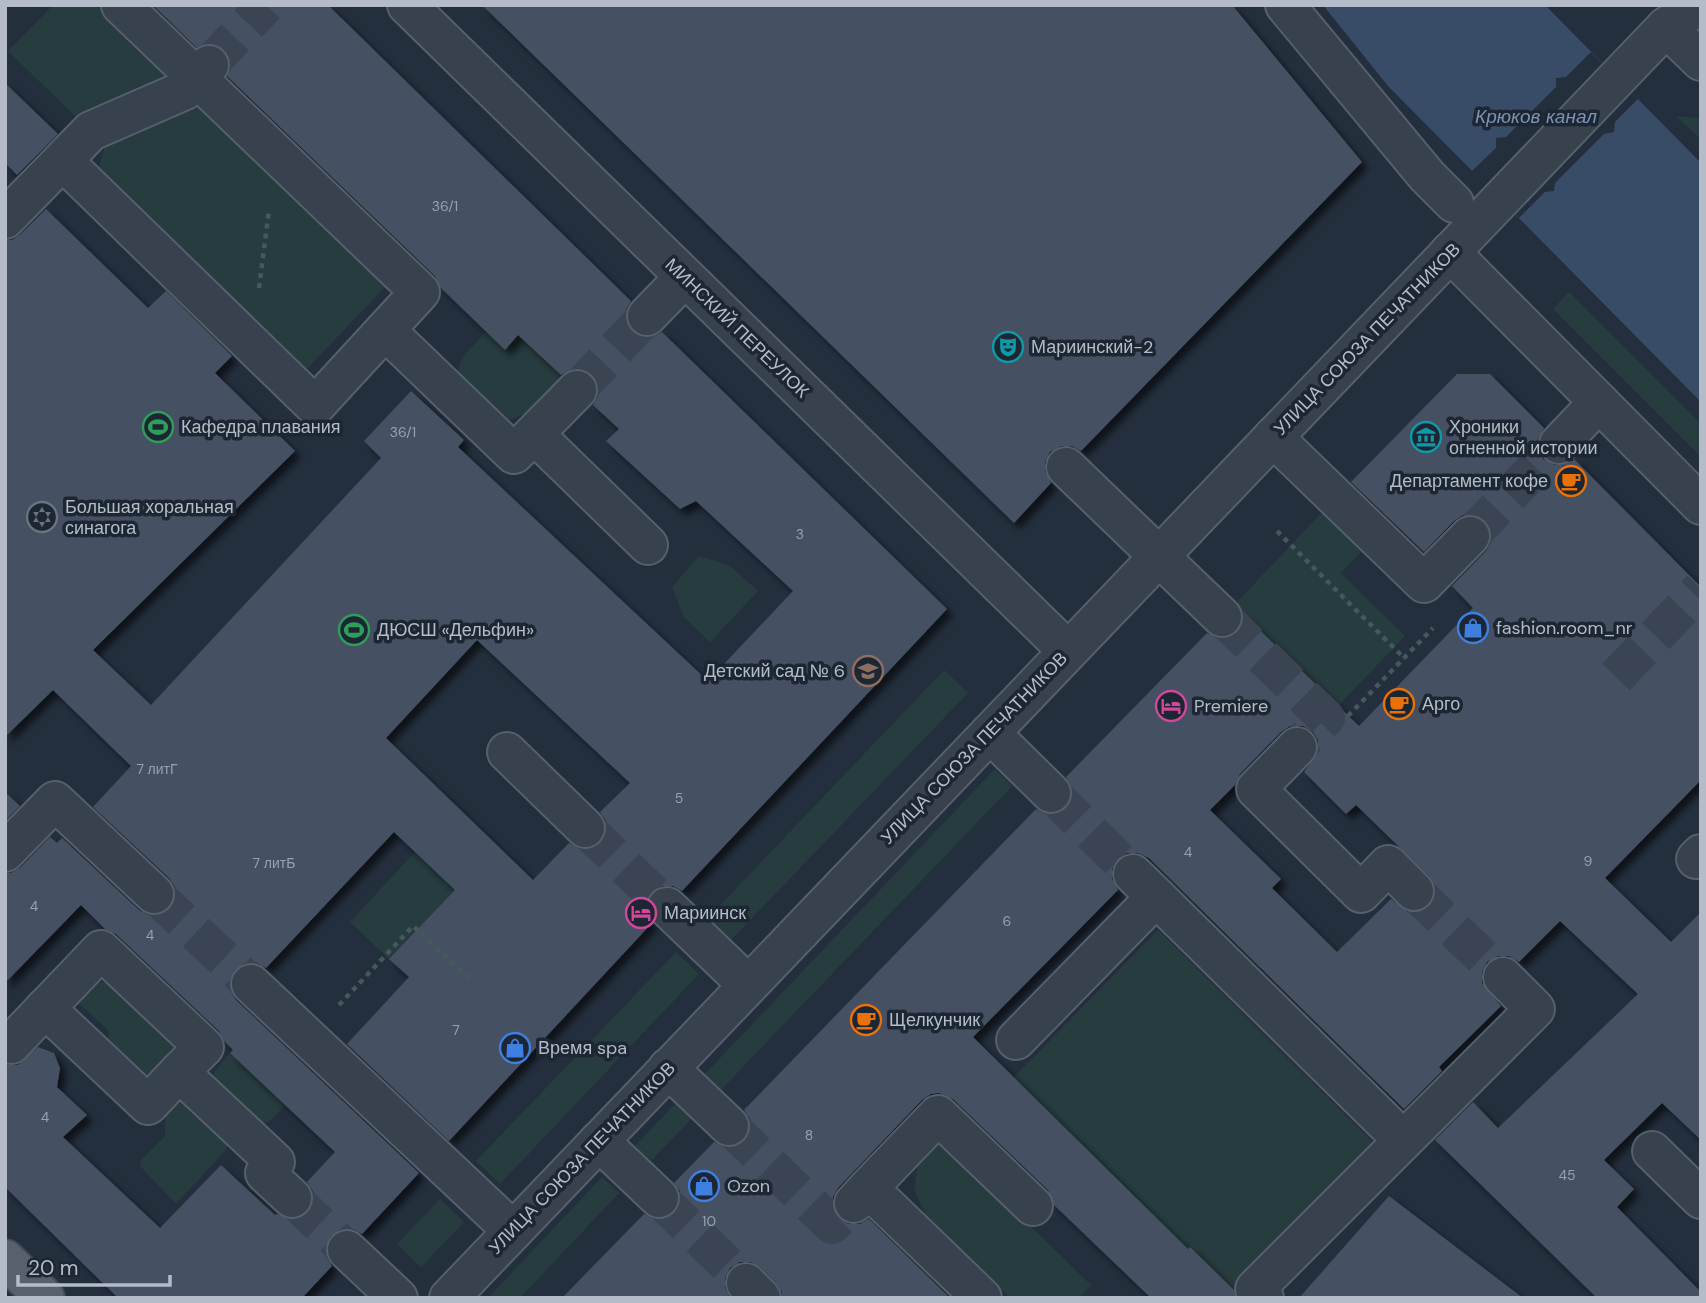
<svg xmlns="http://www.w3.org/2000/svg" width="1706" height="1303" font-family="'DM Sans',sans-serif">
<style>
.green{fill:#263c3f}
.water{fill:#394c67}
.pier{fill:#242f3e}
.building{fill:#455162;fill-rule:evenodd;filter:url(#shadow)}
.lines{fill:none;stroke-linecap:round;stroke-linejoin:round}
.minor-tunnel{stroke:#3a4453;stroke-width:38;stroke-dasharray:38 19;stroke-linecap:butt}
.minor-casing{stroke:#565f6c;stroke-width:42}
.major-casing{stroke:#414a57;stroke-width:42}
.path{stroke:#44595c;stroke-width:4.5;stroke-dasharray:5 5;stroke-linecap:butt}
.minor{stroke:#38414e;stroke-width:38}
.major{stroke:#56606e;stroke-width:38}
.labels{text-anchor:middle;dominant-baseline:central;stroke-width:7;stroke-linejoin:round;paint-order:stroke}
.number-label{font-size:14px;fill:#98a1af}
.street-label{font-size:18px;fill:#b4bcc9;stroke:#1d2633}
.poi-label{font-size:18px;fill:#b4bcc9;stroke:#1d2633;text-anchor:start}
.water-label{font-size:19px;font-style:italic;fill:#7c92b1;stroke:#1d2633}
</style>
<defs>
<filter id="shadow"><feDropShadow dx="6" dy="6" stdDeviation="3.5" flood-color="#0009"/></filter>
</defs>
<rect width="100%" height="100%" fill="#242f3e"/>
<g class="green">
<path d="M53,5H97L387,285L305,371L98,171L105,145L8,51Z"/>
<path d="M1676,116L1701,118V140Z"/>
<path d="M1569,292L1701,424V457L1553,309Z"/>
<path d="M486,332L505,350L518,335L562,376C544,395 530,419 502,421C491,410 454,382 459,367C463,353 477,342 486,332Z"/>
<path d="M1330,504L1370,543L1341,573L1405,636L1338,706L1234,605Z"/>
<path d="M699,556L729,565L758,591L710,642L684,617L672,587Z"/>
<path d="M944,670L968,693L730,941L707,919Z"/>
<path d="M995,769L1012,786L718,1093L702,1077Z"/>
<path d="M415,852L508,940L413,934L389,959L350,922Z"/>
<path d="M1148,858L1387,1094L1382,1099L1143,864Z"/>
<path d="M1158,930L1376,1145L1234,1290L1190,1247L1188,1249L1014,1077Z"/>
<path d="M676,952L699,974L500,1184L476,1161Z"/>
<path d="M99,982L108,983L170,1039L174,1046V1054L150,1079H142L107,1040L109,1035L107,1029L77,1002Z"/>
<path d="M230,1053L286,1105L268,1122H260L215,1080L214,1072Z"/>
<path d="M181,1100L228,1144L226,1150L176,1204L140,1166L141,1160L165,1136V1115Z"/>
<path d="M678,1101L694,1116L651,1161L635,1146Z"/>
<path d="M941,1139L1091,1285L1079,1298H1010L927,1217L914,1190L918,1163Z"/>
<path d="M602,1177L619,1193L520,1298H488Z"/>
<path d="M440,1199L464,1222L421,1267L397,1244Z"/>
</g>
<path class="water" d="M1323,5H1545L1701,163V402L1388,86Z"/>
<path class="pier" d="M1591,52L1638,99L1615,122L1614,132L1604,134L1555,183L1554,191L1545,192L1519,218L1472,171L1496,148V138L1506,137L1556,87V78L1566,77Z"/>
<g class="building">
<path d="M153,5H328L631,301L626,310V321L632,332L641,337H652L662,332L947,609L682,891L673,886H662L651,892L646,901V912L652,923L449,1141L347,1044L409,977L389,959L455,890L394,832L266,968L257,963H245L235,970L230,980V990L236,1000L419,1173L362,1234L353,1229H341L331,1236L326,1246V1256L332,1266L302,1298H118L5,1187V1065H18L38,1047L54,1053L60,1068L57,1087L87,1115L63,1137L160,1228L221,1165L275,1215L277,1214L288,1219H299L308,1212L313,1202V1191L307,1182L335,1152L230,1053L233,1050L225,1042L219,1031L116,934L105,929L81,905L5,983V873H11L21,867L50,837L57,843L62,838L139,910L148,915H160L169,909L175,898V887L169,878L93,807L131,766L53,690L5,737V240H12L21,234L46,209L148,308L166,291L232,356L215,373L295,451L93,650L151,705L381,458L364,441L411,391L464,440L458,447L708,681L793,591L696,501L680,509L606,441L619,429L593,405L598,396V385L592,374L583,369H572L561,375L518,335L505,350L441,288L435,276L227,76L230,70V60L225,50L214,44H204L197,48ZM477,640L630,783L600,812L606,821V833L600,844L592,849H580L569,843L533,880L386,738Z"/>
<path d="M482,5H1232L1362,162L1081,451L1072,446H1061L1050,452L1045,462V472L1051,483L1014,523Z"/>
<path d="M5,83L58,134L17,175L5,163Z"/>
<path d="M1457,374H1490L1544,428L1538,440V450L1543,459L1555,465H1564L1574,459L1701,587V780L1605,878L1671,942L1701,912V1140L1662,1103L1604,1160L1634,1189L1617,1207L1701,1292V1298H1597L1435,1140L1473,1102L1498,1128L1638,994L1560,921L1519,962L1509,956H1498L1487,962L1482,972V983L1501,1006L1439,1067L1442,1071L1404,1109L1149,858L1138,853H1127L1117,859L1112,869V879L1118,890L973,1037L1188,1249L1190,1247L1234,1290L1236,1298H1151L1054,1205L1048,1190L953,1099L939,1093L931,1094L922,1100L838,1188L833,1197V1209L839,1218L848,1224H860L869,1219L950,1298H782V1292L776,1283L761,1268L751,1262H740L730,1268L725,1278V1288L730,1298H562L644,1214L655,1219H665L674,1214L680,1202V1191L674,1183L714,1142L725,1147H736L744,1142L750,1130V1119L744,1110L1036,809L1045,814H1056L1067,808L1072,798V788L1066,777L1207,633L1217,638H1229L1238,632L1243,623V614L1359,726L1473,608L1452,586L1486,551L1491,542V531L1486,521L1476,515H1463L1454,521L1424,552L1351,482ZM1290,726H1303L1313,732L1318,740V753L1304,772L1346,814L1356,805L1429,876L1435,886V896L1430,906L1420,912H1408L1391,899L1337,952L1272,888L1281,879L1210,810L1235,785L1240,774L1281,732Z"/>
<path d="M5,792L20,806L5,821Z"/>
<path d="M1389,1196L1523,1298H1299Z"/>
</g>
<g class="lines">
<g class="minor-tunnel">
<path d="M209,65L266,5"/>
<path d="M577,390L647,316"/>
<path d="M1470,536L1559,444"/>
<path d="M1222,617L1326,718L1297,747"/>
<path d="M1616,677L1701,589"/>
<path d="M1051,793L1133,874"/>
<path d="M585,828L667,907"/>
<path d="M1414,891L1503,977"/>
<path d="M154,894L251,984"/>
<path d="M729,1126L832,1225L854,1203"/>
<path d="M292,1198L347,1250"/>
<path d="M659,1198L746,1283"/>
</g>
<g class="minor-casing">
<g id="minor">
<path d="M121,5L420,292L385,330L514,454L577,390"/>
<path d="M407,5L1068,651"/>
<path d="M1285,5L1427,176L1454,203"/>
<path d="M1666,27L1701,61"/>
<path d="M63,161L315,406L385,330"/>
<path d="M5,219L91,131L185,90L209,65"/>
<path d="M1450,252L1701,505"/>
<path d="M647,316L685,277"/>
<path d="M534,434L648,545"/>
<path d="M1273,437L1424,583L1470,536"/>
<path d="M1559,444L1599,402"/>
<path d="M1066,467L1222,617"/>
<path d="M990,733L1051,793"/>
<path d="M1297,747L1256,789L1361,893L1388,865L1414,891"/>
<path d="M507,752L585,828"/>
<path d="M5,852L55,801L154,894"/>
<path d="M1696,859L1701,854"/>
<path d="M1133,874L1403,1140"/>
<path d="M667,907L748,985"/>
<path d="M251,984L513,1231"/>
<path d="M45,1008L148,1105L179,1072L275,1162L265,1173L292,1198"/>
<path d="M1016,1040L1156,897"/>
<path d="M11,1044L101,950L204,1047L179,1072"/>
<path d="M668,1068L729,1126"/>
<path d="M599,1141L659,1198"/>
<path d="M1652,1151L1701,1199"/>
<path d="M868,1188L938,1115L1033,1206"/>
<path d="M854,1203L868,1188L982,1298"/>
<path d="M347,1250L398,1298"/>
<path d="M746,1283L761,1298"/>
<path d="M449,1298L1666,27L1700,5"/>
<path d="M1264,1298L1255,1289L1535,1009L1503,977"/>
</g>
</g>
<g class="major-casing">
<path id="major" d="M5,1259L45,1298"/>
</g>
<g class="path">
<path d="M259,288L269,210"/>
<path d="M1277,531L1404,658"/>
<path d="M1348,716L1433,628"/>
<path d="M339,1005L413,926L471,980"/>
</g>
<use href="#minor" class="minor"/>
<use href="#major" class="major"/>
</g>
<defs>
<g id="theatre-ring" transform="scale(1.575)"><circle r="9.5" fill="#1d2633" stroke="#0f9aa8" stroke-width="1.5"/><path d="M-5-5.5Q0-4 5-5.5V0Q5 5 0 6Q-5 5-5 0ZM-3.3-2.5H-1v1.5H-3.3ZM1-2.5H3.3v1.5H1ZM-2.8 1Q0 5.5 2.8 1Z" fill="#0f9aa8"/></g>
<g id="stadium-ring" transform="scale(1.575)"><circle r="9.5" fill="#1d2633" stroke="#2e9e5b" stroke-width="1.5"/><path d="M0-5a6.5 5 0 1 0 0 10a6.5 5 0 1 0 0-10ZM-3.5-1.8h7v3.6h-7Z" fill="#2e9e5b"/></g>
<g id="museum-ring" transform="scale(1.575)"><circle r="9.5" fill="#1d2633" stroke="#0f9aa8" stroke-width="1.5"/><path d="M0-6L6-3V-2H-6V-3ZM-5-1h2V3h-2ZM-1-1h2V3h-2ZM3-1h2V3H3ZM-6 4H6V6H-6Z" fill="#0f9aa8"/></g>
<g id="cafe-ring" transform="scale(1.575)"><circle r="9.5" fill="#1d2633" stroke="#e8710a" stroke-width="1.5"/><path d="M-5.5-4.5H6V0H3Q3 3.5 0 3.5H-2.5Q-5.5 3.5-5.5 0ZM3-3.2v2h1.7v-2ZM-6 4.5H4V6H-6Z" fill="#e8710a"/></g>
<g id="synagogue-ring" transform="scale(1.575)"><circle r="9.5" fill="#1d2633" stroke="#6b7280" stroke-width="1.5"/><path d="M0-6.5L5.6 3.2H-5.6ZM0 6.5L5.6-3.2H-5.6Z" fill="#6b7280"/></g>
<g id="shop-ring" transform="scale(1.575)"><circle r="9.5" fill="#1d2633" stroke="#3f7fe0" stroke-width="1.5"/><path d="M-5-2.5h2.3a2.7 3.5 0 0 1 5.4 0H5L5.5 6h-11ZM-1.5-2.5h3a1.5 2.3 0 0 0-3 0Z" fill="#3f7fe0"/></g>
<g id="school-ring" transform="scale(1.575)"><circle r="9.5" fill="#1d2633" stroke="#8d6e63" stroke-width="1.5"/><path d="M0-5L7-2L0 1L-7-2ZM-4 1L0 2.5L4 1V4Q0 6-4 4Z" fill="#8d6e63"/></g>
<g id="hotel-ring" transform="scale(1.575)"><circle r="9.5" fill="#1d2633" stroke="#d1479c" stroke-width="1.5"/><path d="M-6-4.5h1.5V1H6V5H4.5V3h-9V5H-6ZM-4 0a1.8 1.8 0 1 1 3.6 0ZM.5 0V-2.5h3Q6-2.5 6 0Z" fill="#d1479c"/></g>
</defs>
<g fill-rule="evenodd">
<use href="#theatre-ring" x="1008" y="347"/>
<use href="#stadium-ring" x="158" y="427"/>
<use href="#museum-ring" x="1426" y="437"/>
<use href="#cafe-ring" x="1571" y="481"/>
<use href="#synagogue-ring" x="42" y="517"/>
<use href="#shop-ring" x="1473" y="628"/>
<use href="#stadium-ring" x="354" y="630"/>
<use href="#school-ring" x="868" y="671"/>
<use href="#cafe-ring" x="1399" y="704"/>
<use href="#hotel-ring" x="1171" y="706"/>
<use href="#hotel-ring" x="641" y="913"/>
<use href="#cafe-ring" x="866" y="1020"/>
<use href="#shop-ring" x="515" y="1048"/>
<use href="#shop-ring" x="704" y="1186"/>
</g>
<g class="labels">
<g class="number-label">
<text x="445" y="206">36/1</text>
<text x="403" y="432">36/1</text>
<text x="800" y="534">3</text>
<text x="157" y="769">7 литГ</text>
<text x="679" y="798">5</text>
<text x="1188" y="852">4</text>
<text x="1588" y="861">9</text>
<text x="274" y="863">7 литБ</text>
<text x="34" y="906">4</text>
<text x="1007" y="921">6</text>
<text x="150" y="935">4</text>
<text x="456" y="1030">7</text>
<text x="45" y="1117">4</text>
<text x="809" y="1135">8</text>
<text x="1567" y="1175">45</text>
<text x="709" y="1221">10</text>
</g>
<g class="street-label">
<text transform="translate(737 328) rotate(44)">МИНСКИЙ ПЕРЕУЛОК</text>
<text transform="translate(1367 339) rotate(-46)">УЛИЦА СОЮЗА ПЕЧАТНИКОВ</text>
<text transform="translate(974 748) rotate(-46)">УЛИЦА СОЮЗА ПЕЧАТНИКОВ</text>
<text transform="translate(582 1158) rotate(-46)">УЛИЦА СОЮЗА ПЕЧАТНИКОВ</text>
</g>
<g class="poi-label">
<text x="1031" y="347">Мариинский-2</text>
<text x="181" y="427">Кафедра плавания</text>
<text x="1449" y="427">Хроники<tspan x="1449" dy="21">огненной истории</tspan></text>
<text x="1548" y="481" text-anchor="end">Департамент кофе</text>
<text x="65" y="507">Большая хоральная<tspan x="65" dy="21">синагога</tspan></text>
<text x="1496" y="628">fashion.room_nr</text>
<text x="377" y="630">ДЮСШ «Дельфин»</text>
<text x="845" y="671" text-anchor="end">Детский сад № 6</text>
<text x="1422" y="704">Арго</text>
<text x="1194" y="706">Premiere</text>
<text x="664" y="913">Мариинск</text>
<text x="889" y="1020">Щелкунчик</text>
<text x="538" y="1048">Время spa</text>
<text x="727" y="1186">Ozon</text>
</g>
<g class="water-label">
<text x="1536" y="116">Крюков канал</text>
</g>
</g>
<rect width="1706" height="1303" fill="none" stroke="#b4bcc9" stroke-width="14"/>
<path d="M18 1275v10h152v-10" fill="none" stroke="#b4bcc9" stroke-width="3.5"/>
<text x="28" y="1275" font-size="21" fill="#b4bcc9" stroke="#1d2633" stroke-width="5" paint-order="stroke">20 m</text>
</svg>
